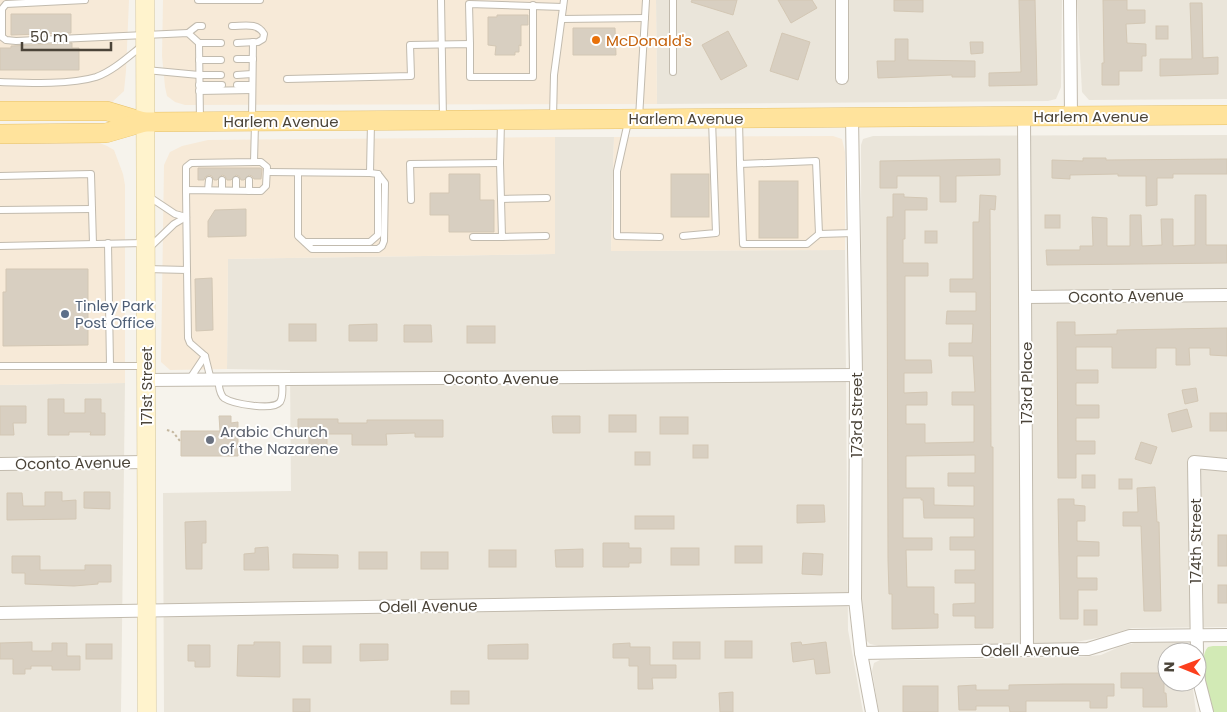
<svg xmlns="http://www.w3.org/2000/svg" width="1227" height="712" font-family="Poppins,sans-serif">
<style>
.residential{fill:#eae5da}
.commercial{fill:#f7ead8}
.green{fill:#d2eab5}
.building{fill:#d8cfc1;stroke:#d3c7b4;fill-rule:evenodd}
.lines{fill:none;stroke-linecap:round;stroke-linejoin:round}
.lane-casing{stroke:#c2bbae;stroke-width:8}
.street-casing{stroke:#c2bbae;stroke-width:14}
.secondary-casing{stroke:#d6c79b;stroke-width:19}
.primary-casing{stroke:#e6c16a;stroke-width:20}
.path{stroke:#c4b79f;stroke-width:2;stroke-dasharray:2.5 2.5;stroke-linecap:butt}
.lane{stroke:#fff;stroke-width:6}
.street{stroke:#fff;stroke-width:12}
.secondary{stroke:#fff3cd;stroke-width:18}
.primary{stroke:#ffe39c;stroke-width:19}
.food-dot{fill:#e8710a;stroke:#fff;stroke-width:2}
.service-dot{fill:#5c6f8a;stroke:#fff;stroke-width:2}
.worship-dot{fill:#6b7280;stroke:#fff;stroke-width:2}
.labels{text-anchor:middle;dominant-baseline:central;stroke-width:4;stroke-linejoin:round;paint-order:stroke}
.food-label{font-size:15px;fill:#c56008;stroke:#fff;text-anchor:start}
.street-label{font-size:15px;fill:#4b4439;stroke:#fff}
.service-label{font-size:15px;fill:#4e5e75;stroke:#fff;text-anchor:start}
.worship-label{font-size:15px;fill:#5b616d;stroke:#fff;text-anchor:start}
</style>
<rect width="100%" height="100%" fill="#f6f3ec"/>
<g class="residential">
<path d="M656,0H1062L1061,87L1056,99L1048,101L657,104Z"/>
<path d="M1077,0H1227V99L1089,100L1082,92Z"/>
<path d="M1227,135V627L1132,628L1098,638L1070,643L879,646L870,644L866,640L864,632L862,613L861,145L863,139L873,136Z"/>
<path d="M555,137H614L611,251L845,250L848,630L863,712H164L163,493L291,491L290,370L227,369L228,259L554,254Z"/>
<path d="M125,383L121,712H0V385Z"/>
<path d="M1181,642L1187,644L1190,652H1167V682H1192L1196,712H879L872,671L874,663L880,660L1080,657L1101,655L1119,647L1134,643Z"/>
</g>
<g class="commercial">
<path d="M0,0H129L126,71L124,91L111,103L0,105Z"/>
<path d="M163,0H656L657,104L185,105L175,102L167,96L165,87L162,56Z"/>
<path d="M833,136L842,139L845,152V250L611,251L614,137Z"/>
<path d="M555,137V254L228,259L227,369L170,370L161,362L164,165L170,152L182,146L208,140Z"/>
<path d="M0,141L97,142L107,146L114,150L123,174L125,185V383L0,385Z"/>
</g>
<path class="green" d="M1213,646H1227V712H1209C1207,696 1197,659 1208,647Z"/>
<g class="building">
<path d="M692,0H737L733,15L691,2Z"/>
<path d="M778,0H812L817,8L791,23Z"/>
<path d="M894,0H923V12L894,11Z"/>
<path d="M1019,0H1035L1037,85L989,86V73L1021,72Z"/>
<path d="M1103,0H1127V10H1145V23L1126,24L1127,43L1146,44V56H1142V71H1119V85H1102V63H1104Z"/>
<path d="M1190,3H1202L1203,58L1218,57V74L1160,76V59H1192Z"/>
<path d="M11,14H71V33L11,35Z"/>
<path d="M497,15H528V25H521V46L519,45V52H515V55H495L496,46L488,45V17H497Z"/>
<rect x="1156" y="26" width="12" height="13"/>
<path d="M573,28H615L616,55H573Z"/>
<path d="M728,31L747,66L721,80L702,45Z"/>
<path d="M782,33L810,42L798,80L770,71Z"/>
<path d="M895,39H908V60L975,61V77H952V75L878,78L877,61H895Z"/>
<path d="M970,42H983V53L971,54Z"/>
<path d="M72,43V48H79V70H0V48H11V46Z"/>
<path d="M1083,158H1106V160L1227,159V174H1173V178H1157V205L1146,206V176H1118V174L1070,175V179L1052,178V160L1083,161Z"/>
<path d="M1000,159V175L956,176V202H940V176H897V188H880V161Z"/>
<path d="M198,168H260L262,169L261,179H254L252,176L249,175L244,180H241L239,176L236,175L231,180H227L225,176L222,175L217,180H214L212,176L209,175L205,177L204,180H198Z"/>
<path d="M449,174H480V200H494V232H449V215H430V193H449Z"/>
<rect x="671" y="174" width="38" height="43"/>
<rect x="759" y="181" width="39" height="57"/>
<path d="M893,194H904V197L927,198V210H905V239H903V263H928V276H905V360H931L932,373H904V393L927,392V405H906V424H925V443L974,442V405H952V392H975L973,356H949V343H972L973,324H946L947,311H976V292H950V279H973V222H979L980,195L996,196L995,210L990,209L991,447H993V628H975V616H953V604L975,603V583H955V570H975V550H950V537H974V518H924L923,500H921V498H903V538H932V550H906L907,587H934V614H938V628L892,629V594H889L888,560L887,239V217H893ZM975,455V473H948V486H974V506L934,505V488H906V456Z"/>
<path d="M1195,195H1206V245H1227V263L1047,265L1046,250H1080V246H1093L1092,217L1107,218V246H1130V215H1141L1142,246L1162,245L1161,219H1173V246L1195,245Z"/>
<path d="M246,209V236L208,237V221L215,210Z"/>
<rect x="1045" y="215" width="15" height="13"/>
<rect x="925" y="231" width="12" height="12"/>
<path d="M6,269H88V345L3,346V292H6Z"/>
<path d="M212,278L213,330L196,331L195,279Z"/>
<path d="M1057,322H1075V335L1117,334V330L1227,328V356L1210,355V348H1189L1190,365H1176V348H1156V368H1112V347H1076V370H1098V383H1076V405H1099V418H1076V441H1095V454H1076V478H1058Z"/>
<rect x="289" y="324" width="27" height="17"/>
<path d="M377,324V341H349V325Z"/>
<path d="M404,325H431L432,342H404Z"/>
<rect x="467" y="326" width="28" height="17"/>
<path d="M1196,388L1198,401L1185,404L1182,390Z"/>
<path d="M48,399H64V413H85V399H101V413H105V435H90L91,432H69V435H48Z"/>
<path d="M0,406H26V423H13L14,435H0Z"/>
<path d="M1187,409L1192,427L1172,432L1168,414Z"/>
<rect x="1210" y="413" width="17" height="18"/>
<rect x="609" y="415" width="27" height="17"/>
<path d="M219,416H231V423L238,422V456H181V431H220Z"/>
<path d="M552,416H580V433H553Z"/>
<rect x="660" y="417" width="28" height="17"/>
<path d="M298,419H338V423H367V420H443V437H415V433L386,434L387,445H352V434H327V445H309V435H298Z"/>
<path d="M1141,442L1157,447L1151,464L1135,459Z"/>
<rect x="693" y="445" width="15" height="13"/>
<rect x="635" y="452" width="15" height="13"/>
<rect x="1082" y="475" width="13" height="13"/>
<rect x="1119" y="479" width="13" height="10"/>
<path d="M1155,487L1157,522H1159L1161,611H1144L1141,526H1123V512H1138L1137,488Z"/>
<path d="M45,492H62V501L76,500V519L7,520V493H22L23,506H45Z"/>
<path d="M84,492H110V509L84,508Z"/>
<path d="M1058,499H1074V505L1085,506V521H1077V541L1099,542V556H1077V578H1097V590H1078V619H1060Z"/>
<path d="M797,505H824L825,522L797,523Z"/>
<rect x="635" y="516" width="39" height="13"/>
<path d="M206,521V543H202V569H186L185,522Z"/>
<rect x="1218" y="535" width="9" height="31"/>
<path d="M603,543H629V548H641V563H629V567H603Z"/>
<rect x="735" y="546" width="27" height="17"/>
<path d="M268,547L269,570H244V554L255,553V548Z"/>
<rect x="671" y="548" width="28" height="17"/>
<path d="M583,549V567H556L555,550Z"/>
<rect x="489" y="550" width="27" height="17"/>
<rect x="359" y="552" width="28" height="17"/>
<rect x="421" y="552" width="27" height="17"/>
<path d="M803,553L823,554L822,575L802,574Z"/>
<path d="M293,554L338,555V568H293Z"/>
<path d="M12,556H40V570H85V565H111V582H98V584L74,586L25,584V573H12Z"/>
<rect x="1218" y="585" width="9" height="18"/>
<rect x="1084" y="610" width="13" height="15"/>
<rect x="725" y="641" width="27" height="17"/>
<path d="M32,642V651H52V643H67V656H80V670H52V666H31V669H25V674H13V659H0V643Z"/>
<path d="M254,642H280V677L237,676L238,645H254Z"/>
<rect x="673" y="642" width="27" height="17"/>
<path d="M801,642L802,645L826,642L830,673L816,674L814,659L793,662L791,643Z"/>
<path d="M630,643V647H650V665H676V678H652L653,689H638V666H629V658H613V644Z"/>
<rect x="86" y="644" width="26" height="15"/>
<path d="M360,644H388V660L360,661Z"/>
<path d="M528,644V659H488V645Z"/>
<path d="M188,645H210V667H195V661H188Z"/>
<rect x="303" y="646" width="28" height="17"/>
<path d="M1121,673H1164V693H1166L1167,707H1143V688H1121Z"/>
<path d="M1063,684H1114V696H1107V708H1090V701H1026V712H1010L1009,706H976V710H959L958,686L976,685V690H1009V685Z"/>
<rect x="903" y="686" width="35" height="26"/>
<rect x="451" y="691" width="18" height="13"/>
<path d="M733,692V712H720L719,693Z"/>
<rect x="293" y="699" width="17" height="13"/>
</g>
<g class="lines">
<g class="lane-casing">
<g id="lane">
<path d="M85,0L6,4L2,9V37L6,40L16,41L188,33L199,43L200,121"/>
<path d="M198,0H260"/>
<path d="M441,0L443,119"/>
<path d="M562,19L645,18"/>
<path d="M232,26C244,26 257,22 264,34L263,39L258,42L237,43"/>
<path d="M188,33L197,26H202"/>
<path d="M199,43H221"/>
<path d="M470,44L469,4L563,7"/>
<path d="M237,59H253"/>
<path d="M199,60H221"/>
<path d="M146,70L199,75H221"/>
<path d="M673,72V0"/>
<path d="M237,75L252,74"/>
<path d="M287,79L411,76L410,45L470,44V77H533V5"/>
<path d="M0,82C28,83 70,85 96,77C113,71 129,56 143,45"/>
<path d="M199,85H222"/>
<path d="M237,85H252"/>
<path d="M199,91L252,90"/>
<path d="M553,118L554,75L564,0"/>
<path d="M639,118L646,0"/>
<path d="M252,120L253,42"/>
<path d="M739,120L740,164L816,161L819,234L854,233"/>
<path d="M501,121L500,163L502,237L546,236"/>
<path d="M628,122L617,171V236L660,237"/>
<path d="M740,164L743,244H807L819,234"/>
<path d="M267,172L370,173L371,122"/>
<path d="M298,173V236L312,249H378L382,246L384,241L385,183L378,174L370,173"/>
<path d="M0,176L91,174L93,244"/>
<path d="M186,190V167L191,163L254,162L255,123"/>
<path d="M208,190L209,180"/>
<path d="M222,190V180"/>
<path d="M236,190V180"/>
<path d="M249,191V180"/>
<path d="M148,196L175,214L186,217"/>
<path d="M501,199L547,198"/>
<path d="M411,200L410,164L500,163"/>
<path d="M0,210L92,209"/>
<path d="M683,236L716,233L712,120"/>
<path d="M473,237H502"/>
<path d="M305,242H370L378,235V174"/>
<path d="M108,243L110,365"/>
<path d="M0,246L144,243"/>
<path d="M150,247L174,224L186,217"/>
<path d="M146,269L187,270L188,338L190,343L205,356L211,380"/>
<path d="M187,270L186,190L261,191L266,186L267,167L261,162H254"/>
<path d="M0,366H144"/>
<path d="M189,380L205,356"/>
<path d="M218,380C219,385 219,394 224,398C233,404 273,411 280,402C284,396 282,386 282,379"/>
</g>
</g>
<g class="street-casing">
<g id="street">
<path d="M842,0V78"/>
<path d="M1070,0L1071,116"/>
<path d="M1024,116L1027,650"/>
<path d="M852,117L856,375L855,599L861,653L872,712"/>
<path d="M1026,297L1227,295"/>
<path d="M146,380L856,375"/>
<path d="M0,464L146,462"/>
<path d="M0,613L855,599"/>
<path d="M1197,652L1194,462L1227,465"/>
<path d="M861,653L1088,649L1130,636L1227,635"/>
<path d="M1197,658L1199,681L1207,712"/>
</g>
</g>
<g class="secondary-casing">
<path id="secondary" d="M145,0L147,712"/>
</g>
<g class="primary-casing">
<g id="primary">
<path d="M0,111H107L144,122"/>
<path d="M0,134L106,133L144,122L1227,115"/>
</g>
</g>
<path class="path" d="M167,430L173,432L180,441"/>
<use href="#lane" class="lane"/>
<use href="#street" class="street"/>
<use href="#secondary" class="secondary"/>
<use href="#primary" class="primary"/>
</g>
<circle class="food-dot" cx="596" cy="40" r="5"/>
<circle class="service-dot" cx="65" cy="314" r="5"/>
<circle class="worship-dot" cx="210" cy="440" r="5"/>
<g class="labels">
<g class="food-label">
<text x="606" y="40">McDonald's</text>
</g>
<g class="street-label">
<text x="1091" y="116">Harlem Avenue</text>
<text x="686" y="118">Harlem Avenue</text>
<text x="281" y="121">Harlem Avenue</text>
<text transform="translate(1126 296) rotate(-1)">Oconto Avenue</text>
<text x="501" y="378">Oconto Avenue</text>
<text transform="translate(1026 383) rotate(-90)">173rd Place</text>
<text transform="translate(146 386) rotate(-90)">171st Street</text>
<text transform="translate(856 415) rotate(-90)">173rd Street</text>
<text transform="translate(73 463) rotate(-1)">Oconto Avenue</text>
<text transform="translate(1195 541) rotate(-90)">174th Street</text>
<text transform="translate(428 606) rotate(-1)">Odell Avenue</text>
<text transform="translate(1030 650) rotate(-1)">Odell Avenue</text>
</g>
<g class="service-label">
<text x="75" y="305">Tinley Park<tspan x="75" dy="17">Post Office</tspan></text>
</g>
<g class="worship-label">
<text x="220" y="431">Arabic Church<tspan x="220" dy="17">of the Nazarene</tspan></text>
</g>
</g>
<g transform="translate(1182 667) rotate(271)"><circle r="24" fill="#ffffff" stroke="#b7b4b0"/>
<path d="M0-4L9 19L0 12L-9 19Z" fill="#fc3f1d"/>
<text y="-8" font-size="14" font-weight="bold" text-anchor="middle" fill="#4b4439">N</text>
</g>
<path d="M22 42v8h89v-8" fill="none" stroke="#4b4439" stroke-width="2.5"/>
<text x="30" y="42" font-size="15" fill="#4b4439" stroke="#ffffff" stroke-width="4" paint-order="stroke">50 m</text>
</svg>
